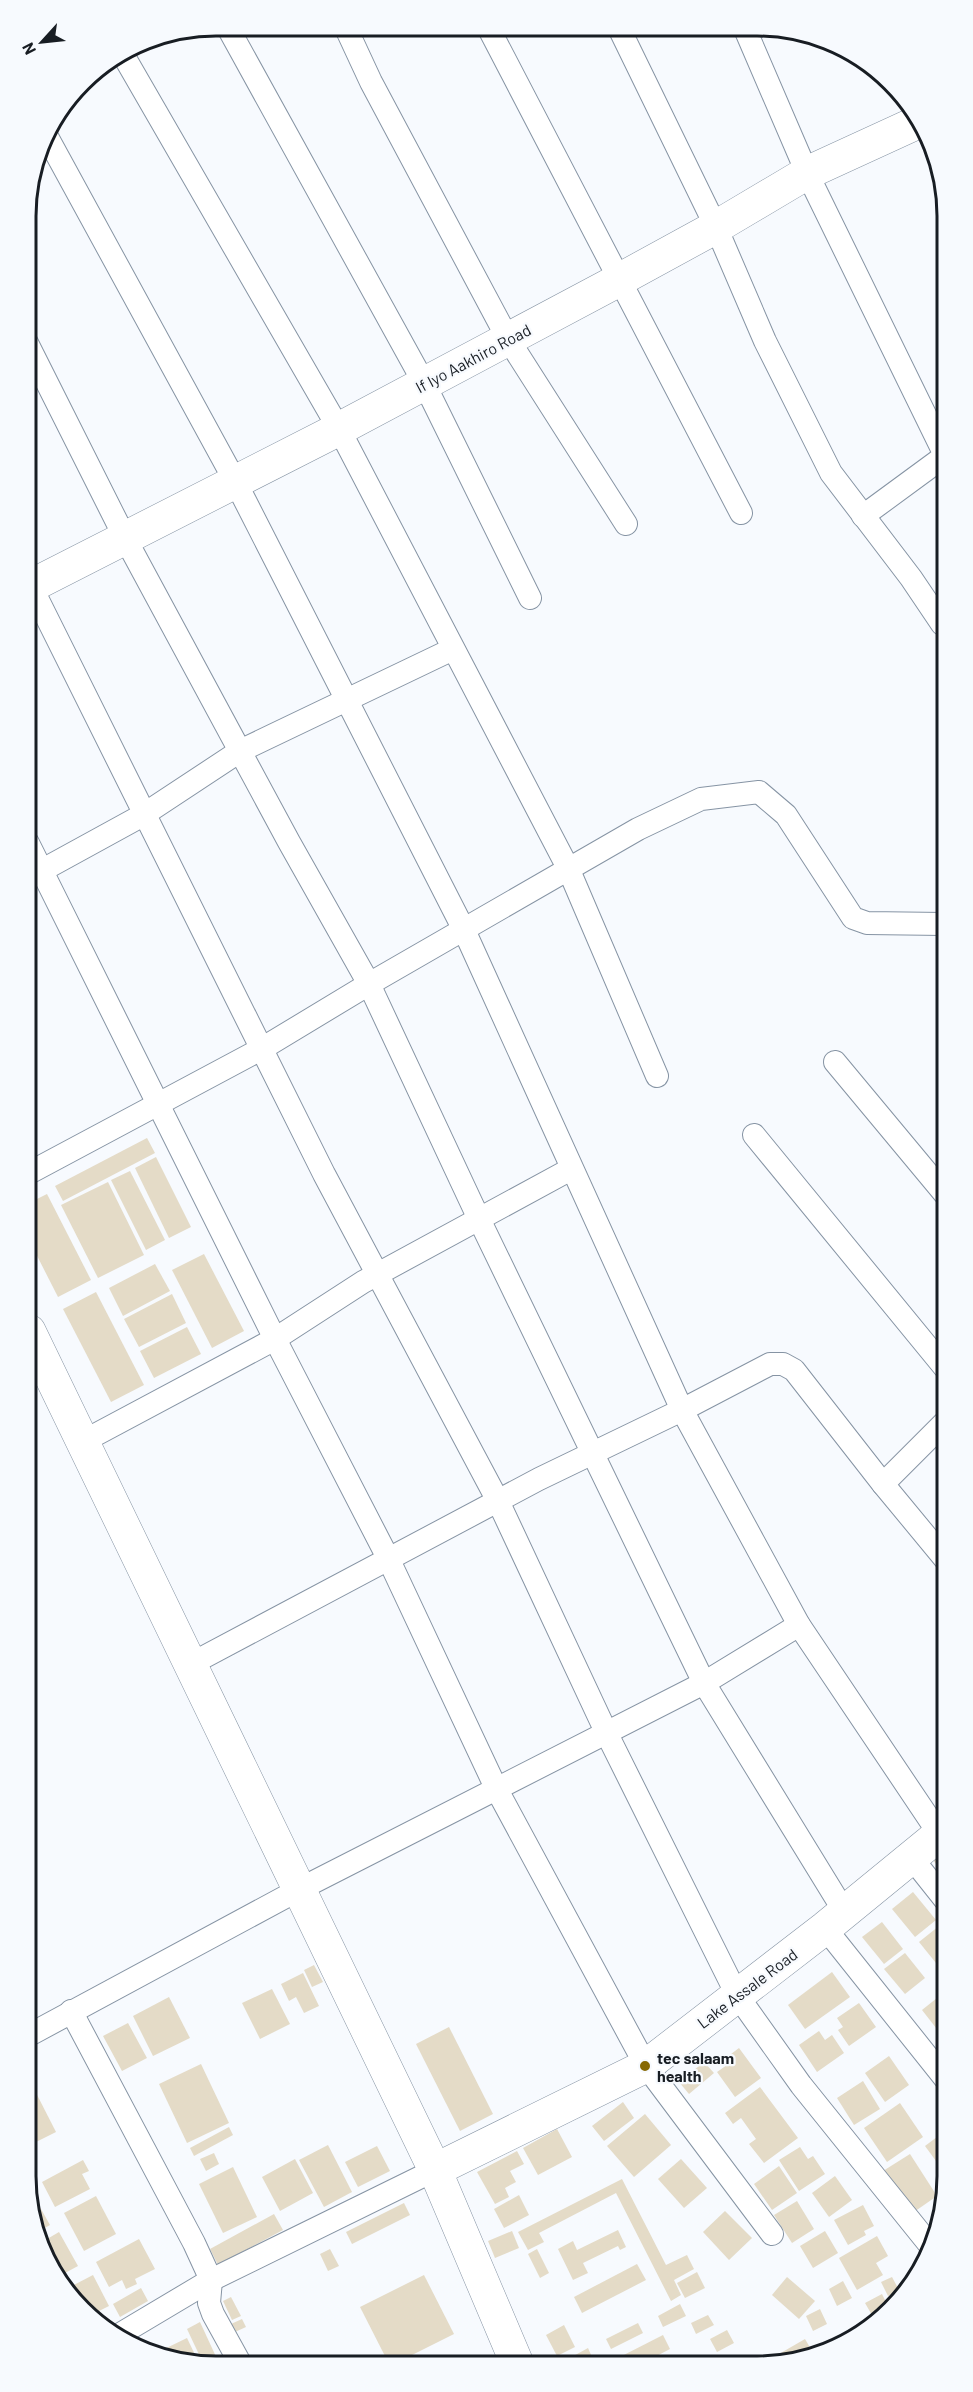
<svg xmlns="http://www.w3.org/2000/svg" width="973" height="2392" font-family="Barlow,sans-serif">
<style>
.building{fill:#e4dbc7}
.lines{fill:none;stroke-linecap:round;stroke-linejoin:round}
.street-casing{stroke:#8694a4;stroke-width:24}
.secondary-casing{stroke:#8694a4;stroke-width:34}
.street{stroke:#fff;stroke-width:22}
.secondary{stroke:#fff;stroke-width:33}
.poi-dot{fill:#866803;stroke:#f7fafe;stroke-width:2}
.labels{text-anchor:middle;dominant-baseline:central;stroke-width:4.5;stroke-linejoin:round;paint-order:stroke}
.street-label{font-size:16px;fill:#181d23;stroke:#f7fafe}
.poi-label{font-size:16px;font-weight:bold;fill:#181d23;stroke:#f7fafe;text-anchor:start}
.rim{fill:none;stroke:#181d23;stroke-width:3}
</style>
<rect width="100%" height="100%" fill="#f7fafe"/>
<g class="building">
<path d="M147,1138L155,1153L63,1201L55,1186Z"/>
<path d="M156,1157L191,1227L169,1238L135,1168Z"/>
<path d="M130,1171L165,1240L146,1250L111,1180Z"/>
<path d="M108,1182L144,1255L98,1278L61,1205Z"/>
<path d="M47,1194L91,1280L58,1297L29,1240V1203Z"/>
<path d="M204,1254L244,1331L212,1348L172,1270Z"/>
<path d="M155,1264L170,1291L123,1316L109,1288Z"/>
<path d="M96,1292L144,1385L111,1402L63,1309Z"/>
<path d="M172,1294L186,1323L139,1347L124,1319Z"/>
<path d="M187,1327L201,1354L154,1378L140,1351Z"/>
<path d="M946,1844V1877L930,1856Z"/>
<path d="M913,1892L936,1920L915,1937L892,1909Z"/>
<path d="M882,1922L903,1949L884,1964L862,1937Z"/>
<path d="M939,1926L946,1935V1962L940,1968L919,1942Z"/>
<path d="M905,1953L925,1978L905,1994L884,1969Z"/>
<path d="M314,1965L323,1982L312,1987L304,1970Z"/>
<path d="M832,1972L850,1997L805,2029L788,2005Z"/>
<path d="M303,1973L319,2006L304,2013L296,1997L289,2001L281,1984Z"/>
<path d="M272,1989L290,2024L260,2039L242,2003Z"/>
<path d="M947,1990V2042L922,2010Z"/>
<path d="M169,1997L190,2038L153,2056L133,2016Z"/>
<path d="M859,2003L876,2027L849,2046L838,2030L843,2027L837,2018Z"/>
<path d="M128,2023L147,2058L122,2071L103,2036Z"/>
<path d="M449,2027L493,2114L460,2131L416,2044Z"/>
<path d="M819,2031L825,2040L832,2035L844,2053L817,2072L799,2045Z"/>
<path d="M739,2048L761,2078L735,2097L717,2072L727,2065L723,2060Z"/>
<path d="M889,2056L909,2085L885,2102L865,2073Z"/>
<path d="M704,2062L714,2073L689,2094L679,2082Z"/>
<path d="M201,2064L229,2123L187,2143L159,2084Z"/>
<path d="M863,2081L880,2109L854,2125L837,2098Z"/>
<path d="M31,2083L56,2132L32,2144Z"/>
<path d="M760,2087L798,2138L764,2163L749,2144L756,2139L741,2118L733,2124L725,2113Z"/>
<path d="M623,2102L634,2118L604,2141L592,2126Z"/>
<path d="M900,2103L923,2137L887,2162L864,2128Z"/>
<path d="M645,2114L671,2145L634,2177L607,2146Z"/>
<path d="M229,2127L233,2135L194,2156L190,2148Z"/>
<path d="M557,2129L572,2157L538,2175L523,2148Z"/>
<path d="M945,2131L947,2134V2176L925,2146Z"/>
<path d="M328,2145L352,2192L324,2207L299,2160Z"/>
<path d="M377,2146L390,2171L358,2187L345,2162Z"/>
<path d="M800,2147L808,2159L813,2156L825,2174L799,2191L779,2160Z"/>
<path d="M517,2151L524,2164L510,2171L516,2182L505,2188L509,2197L495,2204L477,2172Z"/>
<path d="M214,2153L219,2164L206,2171L200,2159Z"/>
<path d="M910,2154L937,2196L911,2214L883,2171Z"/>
<path d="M295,2159L313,2193L280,2211L262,2177Z"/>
<path d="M681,2159L707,2188L684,2208L658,2179Z"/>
<path d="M83,2160L89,2171L82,2174L90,2189L55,2207L42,2182Z"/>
<path d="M779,2166L797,2193L772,2210L754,2184Z"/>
<path d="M233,2167L257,2217L223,2233L199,2184Z"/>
<path d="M835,2176L852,2200L829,2217L812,2193Z"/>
<path d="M622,2179L666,2265L687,2255L694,2269L674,2280L681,2295L671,2301L616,2193L539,2233L544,2242L528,2250L518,2232Z"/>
<path d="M32,2193L50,2225L36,2233L32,2225Z"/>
<path d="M519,2195L529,2215L504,2228L494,2209Z"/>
<path d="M96,2196L116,2234L84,2251L64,2213Z"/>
<path d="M797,2201L814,2229L792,2243L774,2215Z"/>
<path d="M404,2203L410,2215L352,2244L346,2232Z"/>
<path d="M863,2205L874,2226L864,2231L866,2235L848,2245L834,2220Z"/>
<path d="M725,2211L752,2238L729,2260L703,2232Z"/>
<path d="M274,2214L283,2230L218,2265L210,2249Z"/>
<path d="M618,2230L626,2247L620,2250L618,2246L583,2263L588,2273L573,2280L558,2249L573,2241L577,2250Z"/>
<path d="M512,2231L519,2248L495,2258L488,2241Z"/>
<path d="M825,2231L838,2253L813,2268L800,2246Z"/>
<path d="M59,2232L78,2266L65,2273L62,2268L58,2270L42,2242Z"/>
<path d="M877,2236L888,2256L876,2263L883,2275L857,2290L839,2258Z"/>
<path d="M139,2239L155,2269L135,2279L137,2284L126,2289L122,2280L109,2287L96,2262Z"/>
<path d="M330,2249L339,2266L328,2271L320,2254Z"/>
<path d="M537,2249L549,2273L540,2278L528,2254Z"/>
<path d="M637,2264L646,2280L582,2313L574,2297Z"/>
<path d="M697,2272L705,2288L685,2298L677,2283Z"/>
<path d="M93,2275L109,2306L89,2316L82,2311L68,2288Z"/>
<path d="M424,2275L454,2334L398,2362H388L360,2307Z"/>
<path d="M787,2277L815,2301L799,2319L772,2295Z"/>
<path d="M892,2277L899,2290L888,2296L881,2282Z"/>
<path d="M843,2281L852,2298L837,2306L829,2289Z"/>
<path d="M141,2288L148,2301L120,2317L113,2304Z"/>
<path d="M882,2294L888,2306L897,2301L898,2303L876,2322L865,2303Z"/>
<path d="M231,2297L241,2316L232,2320L223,2301Z"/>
<path d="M680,2304L686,2316L663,2327L658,2316Z"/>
<path d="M820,2309L827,2324L813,2331L806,2316Z"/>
<path d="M708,2315L714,2325L696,2334L691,2323Z"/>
<path d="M242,2319L246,2327L235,2332L231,2324Z"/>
<path d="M200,2322L218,2361L214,2363H203L187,2329Z"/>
<path d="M638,2323L643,2333L611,2349L606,2339Z"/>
<path d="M564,2325L575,2347L557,2356L546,2335Z"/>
<path d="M727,2330L734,2343L717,2352L710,2339Z"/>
<path d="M663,2335L670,2349L647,2361H612Z"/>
<path d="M187,2338L199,2363H179L154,2354Z"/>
<path d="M805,2339L815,2356L806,2360H783L779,2354Z"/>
<path d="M588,2348L592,2357L585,2361H555L566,2356L568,2359Z"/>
<path d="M444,2355L447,2362H430Z"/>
</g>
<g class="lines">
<g class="street-casing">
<g id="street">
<path d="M227,26L424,383L530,598"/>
<path d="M345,26L371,82L508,339L626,524"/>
<path d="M488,27L741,513"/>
<path d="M619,28L716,227L765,341L831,473L911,578L942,624"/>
<path d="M745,29L807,173L942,449"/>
<path d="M122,53L339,429L568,868L657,1076"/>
<path d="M45,133L235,481L464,930L682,1410L799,1625L940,1835"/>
<path d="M26,341L125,538L289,842L369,984L479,1219L704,1683L799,1625"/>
<path d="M863,516L942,458"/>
<path d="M27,578L324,1174L498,1501L607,1734L737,1995L801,2085L933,2249"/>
<path d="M28,843L275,1339L388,1558L496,1788L646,2066L772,2234"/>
<path d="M28,878L143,815L240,751L453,649"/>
<path d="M835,1062L944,1193"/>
<path d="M754,1135L945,1368"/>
<path d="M29,1173L263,1048L369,984L638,829L701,799L759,792L786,815L853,918L867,923L943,924"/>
<path d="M82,1442L275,1339L363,1282L571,1169"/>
<path d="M883,1484L945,1559"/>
<path d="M189,1665L539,1479L682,1410L770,1364H783L794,1370L883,1484L945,1422"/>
<path d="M911,1857L946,1901"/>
<path d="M825,1928L947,2081"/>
<path d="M71,2011L194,2243L211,2280L209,2303L213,2314L240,2363"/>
<path d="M31,2034L300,1889L704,1683L844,1911"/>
<path d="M117,2336L211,2280L435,2170"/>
</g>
</g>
<g class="secondary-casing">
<g id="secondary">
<path d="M27,588L339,429L619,280L716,227L807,173L916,123"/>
<path d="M29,1331L435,2170L516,2361"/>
<path d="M435,2170L646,2066L825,1928L946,1829"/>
</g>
</g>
<use href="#street" class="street"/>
<use href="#secondary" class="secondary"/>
</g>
<circle class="poi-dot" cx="645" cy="2066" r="6"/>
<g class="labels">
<g class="street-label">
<text transform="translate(473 358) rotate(-28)">If Iyo Aakhiro Road</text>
<text transform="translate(747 1988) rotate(-37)">Lake Assale Road</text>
</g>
<g class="poi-label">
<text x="657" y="2057">tec salaam<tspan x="657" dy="18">health</tspan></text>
</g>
</g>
<path d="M0 0H973V2392H0ZM216 36H757A180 180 0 0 1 937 216V2176A180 180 0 0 1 757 2356H216A180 180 0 0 1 36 2176V216A180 180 0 0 1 216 36Z" fill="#f7fafe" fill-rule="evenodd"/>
<path class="rim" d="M216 36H757A180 180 0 0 1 937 216V2176A180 180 0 0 1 757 2356H216A180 180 0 0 1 36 2176V216A180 180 0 0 1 216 36Z"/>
<g transform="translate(42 42) rotate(243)" stroke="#f7fafe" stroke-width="4.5" paint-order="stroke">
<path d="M0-4.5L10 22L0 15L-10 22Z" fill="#181d23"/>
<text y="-9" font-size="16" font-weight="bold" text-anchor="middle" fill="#181d23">N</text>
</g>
</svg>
